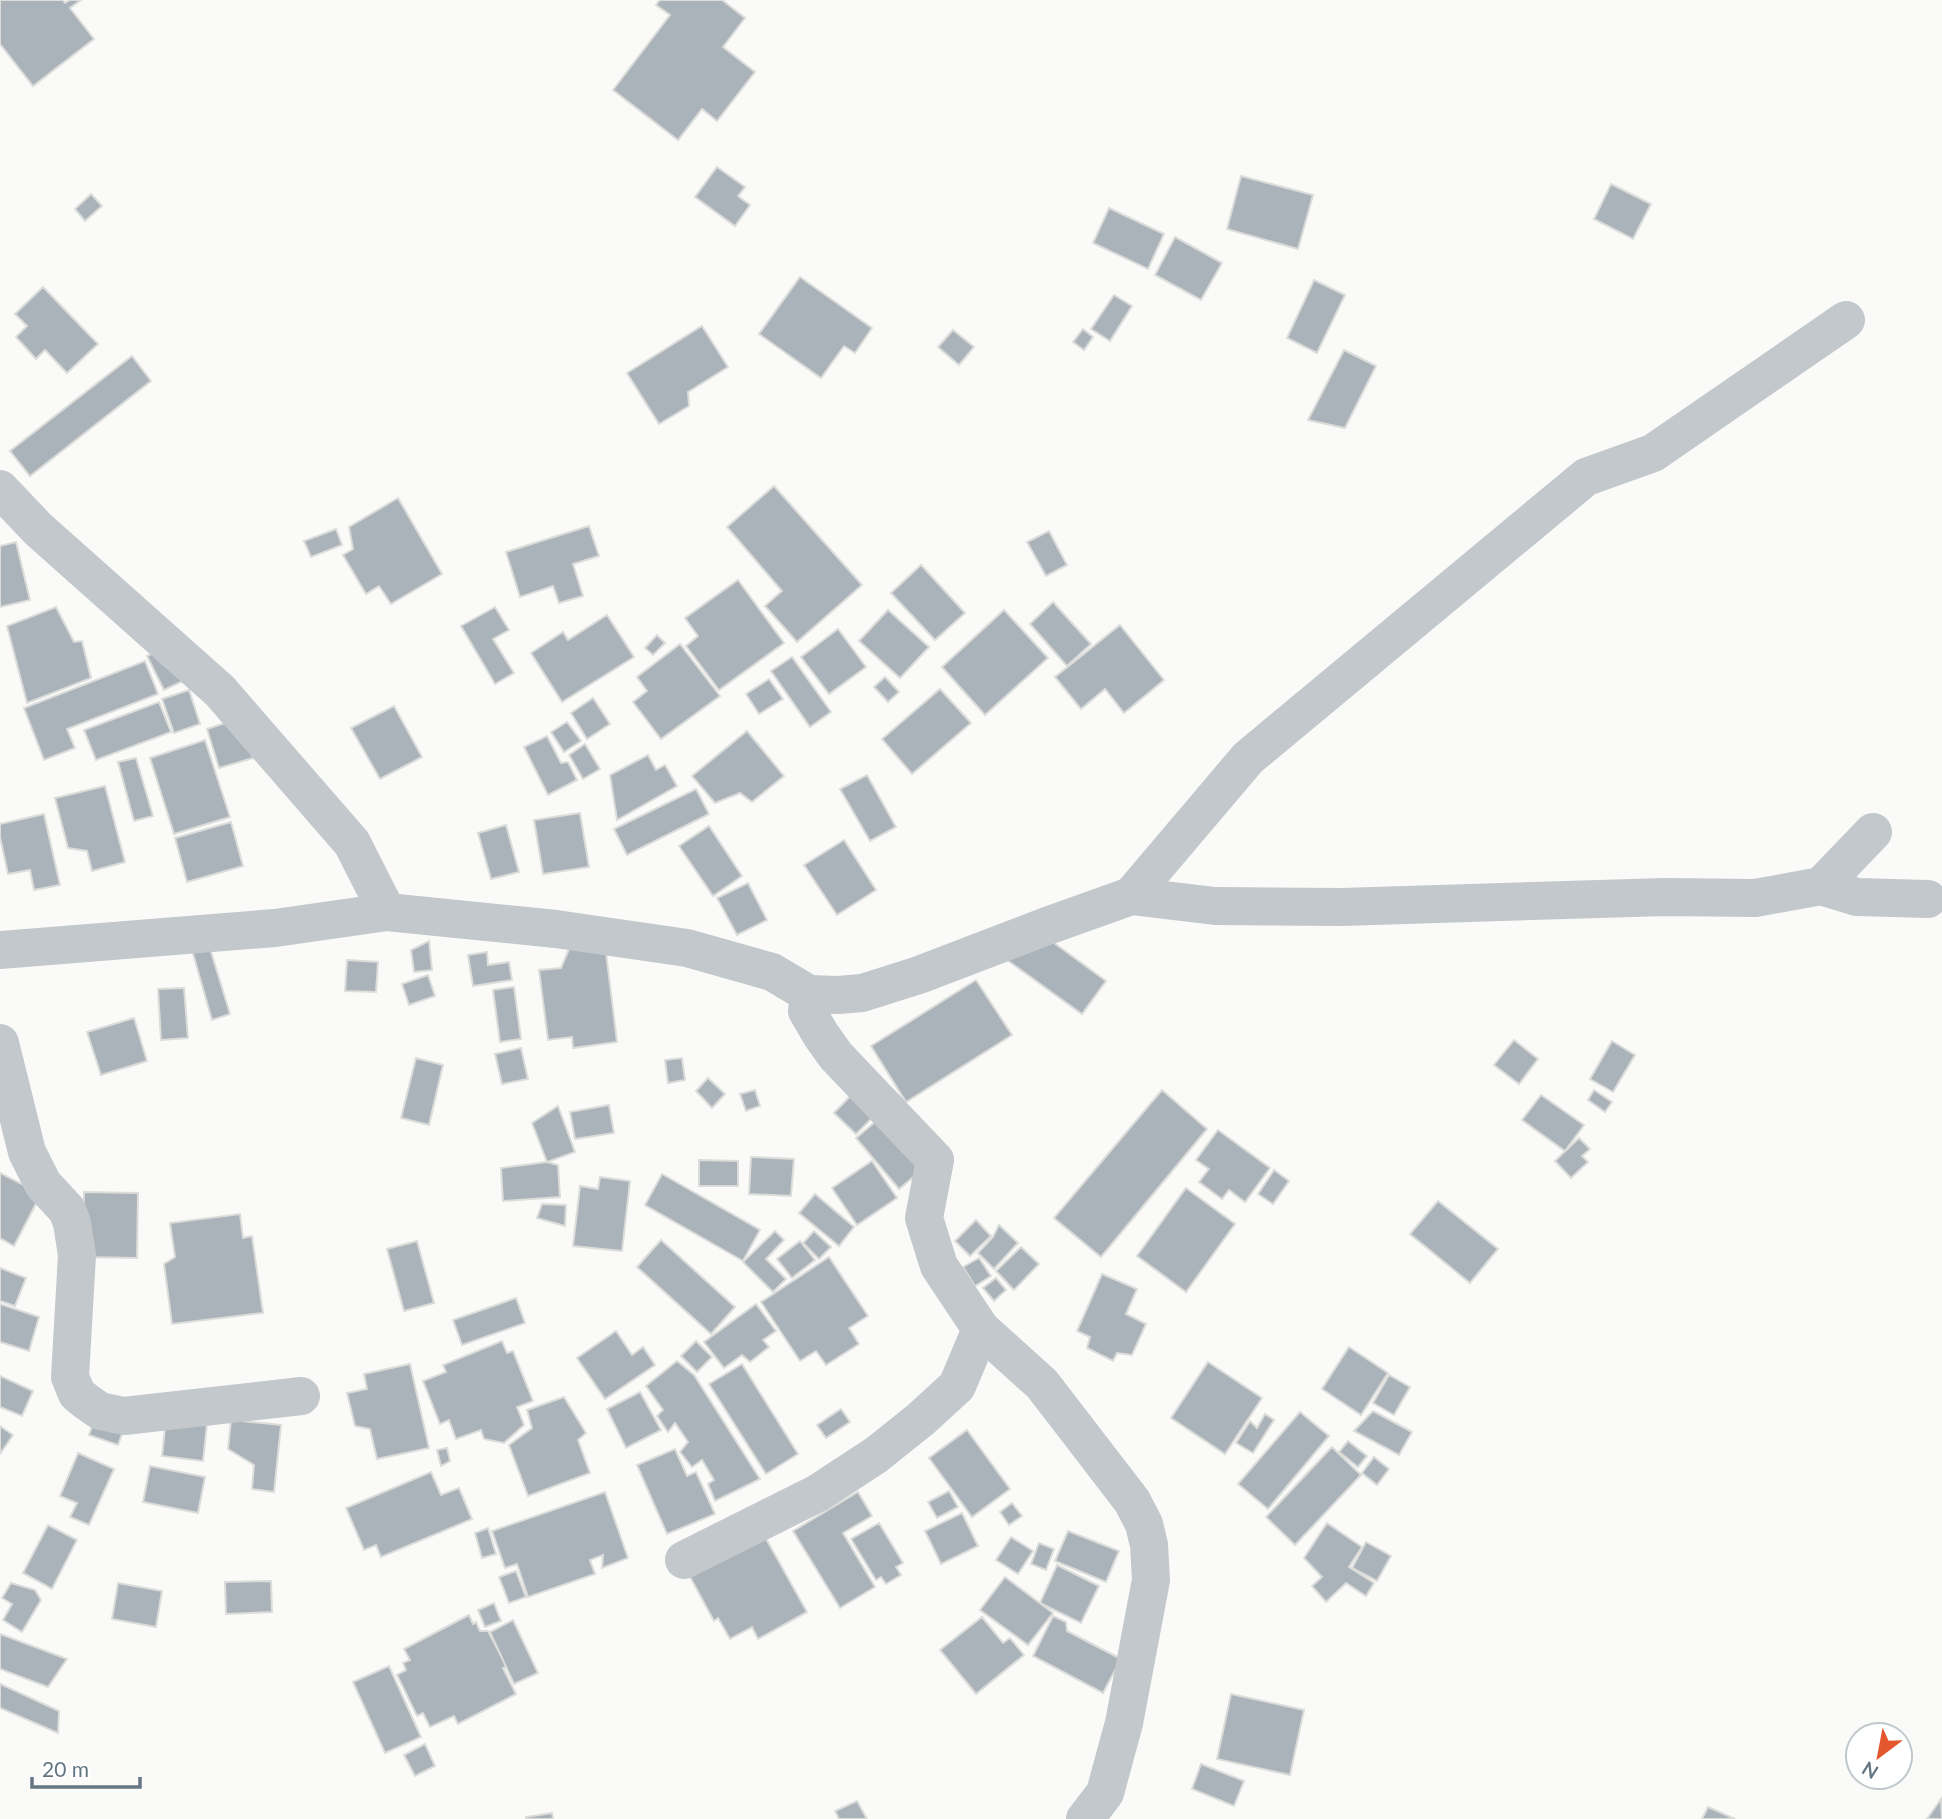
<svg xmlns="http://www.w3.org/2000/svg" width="1942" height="1819" font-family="Lato,sans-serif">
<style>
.building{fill:#aab3b9;stroke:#dcdcda;stroke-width:2}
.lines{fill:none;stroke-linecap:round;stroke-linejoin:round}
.street{stroke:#c3c8cc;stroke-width:38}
</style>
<rect width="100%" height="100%" fill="#fafaf8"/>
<g class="building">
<path d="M0,0H63L65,3L70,0H81L70,8L94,39L33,86L0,44Z"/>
<path d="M660,0H722L745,18L723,47L755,72L717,121L702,109L678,140L613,90L670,15L656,5Z"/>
<path d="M717,167L745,187L738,196L750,205L735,226L695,197Z"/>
<path d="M1241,176L1313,195L1298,249L1227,229Z"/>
<path d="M1611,184L1651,204L1633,239L1594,219Z"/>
<path d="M91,194L102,206L85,221L75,209Z"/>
<path d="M1109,208L1164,234L1148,269L1093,243Z"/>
<path d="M1175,237L1222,263L1201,300L1155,275Z"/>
<path d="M800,277L872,328L855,353L844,346L821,378L759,334Z"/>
<path d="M1314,280L1345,295L1317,353L1287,338Z"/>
<path d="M43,287L98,344L67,373L45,350L36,359L16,337L27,326L15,314Z"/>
<path d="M1114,295L1132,306L1110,341L1091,329Z"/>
<path d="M702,326L728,367L688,392L689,406L659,424L627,373Z"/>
<path d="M1083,329L1093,337L1084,350L1073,342Z"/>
<path d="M953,330L974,347L959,365L938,347Z"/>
<path d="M1344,350L1376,366L1345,428L1308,420Z"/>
<path d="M132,356L151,381L30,476L10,451Z"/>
<path d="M774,486L862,585L797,642L765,606L782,591L727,527Z"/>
<path d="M398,498L442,574L391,604L379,586L366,594L343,555L353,549L349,527Z"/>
<path d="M589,526L599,556L573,564L583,596L559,603L553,586L520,597L506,552Z"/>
<path d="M336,529L342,545L311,557L304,541Z"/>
<path d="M1049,531L1067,565L1046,576L1027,542Z"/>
<path d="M16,542L30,600L0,607V546Z"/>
<path d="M921,565L965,613L935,640L891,593Z"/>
<path d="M738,580L784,643L719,690L686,646L698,636L685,618Z"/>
<path d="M1053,602L1091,644L1067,666L1030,624Z"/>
<path d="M56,607L74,642L82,641L91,678L27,703L7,626Z"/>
<path d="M495,607L509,630L493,639L514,673L495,684L461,626Z"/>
<path d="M888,610L929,647L900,678L859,641Z"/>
<path d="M1004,610L1048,658L985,715L942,667Z"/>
<path d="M607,615L634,657L562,702L531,653L563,632L568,640Z"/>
<path d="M1120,625L1164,680L1124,713L1105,689L1081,709L1055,677Z"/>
<path d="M838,629L866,667L829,694L801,657Z"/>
<path d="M657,635L665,643L653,655L645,648Z"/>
<path d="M680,644L720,696L661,739L633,702L647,691L637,677Z"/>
<path d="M166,647L183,681L164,690L147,656Z"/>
<path d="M792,657L831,712L810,727L771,671Z"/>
<path d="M145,661L158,694L67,729L75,748L44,760L24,708Z"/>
<path d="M885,677L899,692L888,702L874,687Z"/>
<path d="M769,679L783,699L759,714L746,694Z"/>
<path d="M940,689L971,723L912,774L882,739Z"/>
<path d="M189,690L200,724L174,733L162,699Z"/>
<path d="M593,698L610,724L587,739L571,713Z"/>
<path d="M159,702L171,732L96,760L84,730Z"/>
<path d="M394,706L422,757L380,779L351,728Z"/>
<path d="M240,718L253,758L219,768L207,729Z"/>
<path d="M567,722L581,741L564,752L551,732Z"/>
<path d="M747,731L784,776L752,802L740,793L715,803L692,776Z"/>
<path d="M547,736L561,763L568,762L577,780L548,795L524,747Z"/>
<path d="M205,740L230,817L174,834L150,758Z"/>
<path d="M585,744L600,769L583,779L569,755Z"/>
<path d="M648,755L656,770L665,765L677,786L617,820L610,775Z"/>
<path d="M136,758L153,816L134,821L118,762Z"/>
<path d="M867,775L896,827L870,841L840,789Z"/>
<path d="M105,786L125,862L92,871L87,851L68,848L55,798Z"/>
<path d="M696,789L709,814L627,855L614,829Z"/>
<path d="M580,813L589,867L543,874L534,820Z"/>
<path d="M44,814L60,885L34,890L30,870L8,874L0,837V824Z"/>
<path d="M231,822L243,866L187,882L175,838Z"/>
<path d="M506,825L519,872L491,879L478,833Z"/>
<path d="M709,826L742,876L713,896L679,846Z"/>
<path d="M844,840L876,890L837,915L804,865Z"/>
<path d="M748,883L767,920L737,935L717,898Z"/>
<path d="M1046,937L1106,981L1082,1014L996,952Z"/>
<path d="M429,941L432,970L414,972L411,950Z"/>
<path d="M605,944L617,1042L573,1048L572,1037L548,1040L539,970L561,968L569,949Z"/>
<path d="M209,945L230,1014L212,1020L192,950Z"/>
<path d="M487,952L488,965L509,962L512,980L473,986L468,955Z"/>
<path d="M347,960L378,962L376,992L345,991Z"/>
<path d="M428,975L435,996L409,1005L402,984Z"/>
<path d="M976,980L1012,1035L906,1102L871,1046Z"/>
<path d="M514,987L521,1039L500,1042L493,990Z"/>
<path d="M184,988L188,1038L161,1040L158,989Z"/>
<path d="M134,1018L147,1061L101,1075L87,1032Z"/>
<path d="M1514,1040L1538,1059L1519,1084L1494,1065Z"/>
<path d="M1612,1041L1635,1055L1613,1092L1590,1079Z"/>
<path d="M521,1048L528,1079L502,1084L495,1054Z"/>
<path d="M416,1058L443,1065L429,1125L401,1118Z"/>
<path d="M682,1058L685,1080L668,1083L665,1060Z"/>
<path d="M708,1078L725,1094L712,1108L696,1091Z"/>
<path d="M859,1087L881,1109L856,1134L834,1113Z"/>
<path d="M755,1090L760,1106L746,1111L740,1094Z"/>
<path d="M1162,1090L1207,1129L1101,1257L1054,1218Z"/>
<path d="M1594,1090L1612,1102L1605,1112L1588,1100Z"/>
<path d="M1541,1095L1584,1125L1565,1151L1522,1120Z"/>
<path d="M609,1105L614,1133L575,1139L570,1112Z"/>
<path d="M558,1106L575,1152L547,1162L532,1123Z"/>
<path d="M881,1117L924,1168L899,1189L856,1138Z"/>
<path d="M1218,1130L1270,1168L1245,1202L1229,1190L1222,1199L1199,1182L1209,1169L1196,1160Z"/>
<path d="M1579,1138L1590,1149L1582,1156L1588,1162L1571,1178L1555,1161Z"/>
<path d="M751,1157L794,1159L791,1196L749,1194Z"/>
<path d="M699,1160L738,1161V1186H699Z"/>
<path d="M872,1161L897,1198L857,1225L832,1188Z"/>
<path d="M547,1162L558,1165L560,1197L503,1201L501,1168Z"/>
<path d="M1274,1170L1289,1181L1273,1204L1258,1194Z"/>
<path d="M0,1173L41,1194L14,1246L0,1238Z"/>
<path d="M662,1174L760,1230L743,1261L645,1205Z"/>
<path d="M600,1177L630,1181L622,1251L573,1246L580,1186L598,1189Z"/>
<path d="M1186,1188L1235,1224L1186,1292L1137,1256Z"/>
<path d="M84,1192L138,1193L137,1258L83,1257Z"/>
<path d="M815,1194L854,1227L839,1246L799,1213Z"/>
<path d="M1438,1201L1498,1249L1470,1283L1410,1234Z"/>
<path d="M542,1204L566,1205L565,1226L537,1218Z"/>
<path d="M240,1214L243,1238L252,1236L263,1313L172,1324L164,1264L175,1257L170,1223Z"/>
<path d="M976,1220L991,1236L970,1256L955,1241Z"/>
<path d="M999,1225L1018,1243L994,1269L978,1253L993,1237Z"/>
<path d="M775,1231L784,1240L766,1259L786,1279L773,1292L743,1262Z"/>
<path d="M814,1231L831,1247L819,1259L803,1243Z"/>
<path d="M661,1240L735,1307L711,1334L637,1267Z"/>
<path d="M417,1241L434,1303L404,1311L387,1249Z"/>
<path d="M800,1241L815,1260L792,1278L777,1259Z"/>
<path d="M1021,1247L1039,1264L1014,1290L996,1271Z"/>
<path d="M829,1257L868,1316L849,1328L859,1344L826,1365L816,1351L800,1361L761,1302Z"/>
<path d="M979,1258L991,1276L975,1286L963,1267Z"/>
<path d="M0,1268L26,1278L15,1306L0,1301Z"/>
<path d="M1102,1274L1137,1289L1126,1314L1146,1324L1132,1355L1117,1353L1113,1361L1087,1348L1090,1337L1077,1331Z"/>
<path d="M996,1278L1006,1290L994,1301L983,1288Z"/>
<path d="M516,1298L525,1323L462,1345L453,1320Z"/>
<path d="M0,1304L39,1317L29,1351L0,1342Z"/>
<path d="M756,1304L776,1331L763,1340L769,1347L750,1362L742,1355L724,1368L704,1342Z"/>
<path d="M616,1331L632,1355L643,1347L655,1365L605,1399L577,1358Z"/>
<path d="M502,1341L507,1353L513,1351L533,1401L517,1407L524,1425L504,1443L484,1439L481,1430L456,1439L449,1420L440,1424L423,1381L446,1372L443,1365Z"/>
<path d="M696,1341L712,1357L697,1372L681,1356Z"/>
<path d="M1349,1347L1388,1373L1361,1415L1322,1389Z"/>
<path d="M677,1361L694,1375L760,1479L715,1501L708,1484L714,1480L702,1460L692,1467L680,1452L688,1442L675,1423L668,1432L657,1416L663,1410L646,1386Z"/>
<path d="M1208,1362L1262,1398L1225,1454L1171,1418Z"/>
<path d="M410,1364L429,1448L377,1459L370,1429L355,1426L347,1393L367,1389L364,1374Z"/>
<path d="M742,1364L798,1454L766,1474L709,1384Z"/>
<path d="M1389,1375L1410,1387L1394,1415L1373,1403Z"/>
<path d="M0,1376L33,1391L22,1416L0,1407Z"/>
<path d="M640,1392L661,1430L626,1448L607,1409Z"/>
<path d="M564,1397L586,1433L578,1440L590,1473L528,1496L509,1445L532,1428L527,1410Z"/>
<path d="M841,1409L850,1422L826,1438L817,1425Z"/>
<path d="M1373,1411L1412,1432L1399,1455L1354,1431Z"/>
<path d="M1300,1412L1329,1436L1268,1509L1238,1484Z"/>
<path d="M1265,1414L1274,1420L1253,1453L1236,1443L1250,1421L1257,1428Z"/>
<path d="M96,1415L125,1426L118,1445L89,1435Z"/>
<path d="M166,1419L207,1424L203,1461L162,1456Z"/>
<path d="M231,1420L281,1425L274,1492L252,1489L254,1465L228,1449Z"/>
<path d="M0,1426L13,1435L0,1454Z"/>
<path d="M967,1430L1010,1489L972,1517L929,1458Z"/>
<path d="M1348,1441L1367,1456L1358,1467L1339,1452Z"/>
<path d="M1332,1447L1361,1475L1295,1545L1266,1517Z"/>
<path d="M447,1448L450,1461L441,1466L437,1450Z"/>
<path d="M675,1449L687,1476L696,1472L715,1514L667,1534L637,1465Z"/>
<path d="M78,1453L114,1469L89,1525L70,1517L77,1503L60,1496Z"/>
<path d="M1374,1457L1389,1469L1377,1485L1362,1473Z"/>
<path d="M150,1466L205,1477L198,1513L143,1502Z"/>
<path d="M431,1472L441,1495L459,1488L472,1519L381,1557L376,1545L364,1550L346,1508Z"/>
<path d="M949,1491L958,1507L937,1518L928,1502Z"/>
<path d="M605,1492L628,1558L602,1568L603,1555L590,1560L595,1574L528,1597L517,1564L505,1568L492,1531Z"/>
<path d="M858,1492L872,1516L843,1533L875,1587L840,1608L793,1531Z"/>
<path d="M1012,1503L1022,1516L1009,1525L1000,1512Z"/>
<path d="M962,1513L978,1546L941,1564L925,1531Z"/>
<path d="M879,1523L903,1563L896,1567L901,1575L886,1584L881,1577L876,1580L851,1539Z"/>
<path d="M1327,1523L1362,1547L1349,1567L1374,1583L1366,1596L1346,1583L1326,1602L1312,1586L1322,1577L1304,1558Z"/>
<path d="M48,1525L77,1540L52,1589L23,1573Z"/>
<path d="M488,1528L496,1554L482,1558L475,1533Z"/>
<path d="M1068,1531L1119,1551L1106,1582L1055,1561Z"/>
<path d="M764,1535L807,1612L758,1639L752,1627L730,1639L718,1618L714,1621L683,1564Z"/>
<path d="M1011,1537L1033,1551L1018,1574L996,1560Z"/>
<path d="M1366,1542L1391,1556L1377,1581L1352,1568Z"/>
<path d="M1039,1543L1054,1549L1046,1570L1031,1564Z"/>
<path d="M1057,1565L1099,1586L1081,1623L1040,1603Z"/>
<path d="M516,1571L526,1597L509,1603L499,1577Z"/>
<path d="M1005,1577L1053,1613L1028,1645L980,1610Z"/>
<path d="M271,1581L272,1612L226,1614L225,1582Z"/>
<path d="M11,1583L35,1590L41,1600L22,1632L3,1620L12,1604L2,1598Z"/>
<path d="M118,1583L162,1591L156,1627L112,1619Z"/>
<path d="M494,1603L501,1621L485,1627L478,1610Z"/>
<path d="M469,1615L473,1624L476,1622L480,1631H488L507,1667L503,1668L516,1694L458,1724L454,1716L430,1727L423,1713L417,1716L397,1675L406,1670L403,1663L410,1660L404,1649Z"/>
<path d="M1053,1616L1066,1622L1067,1631L1121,1659L1103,1693L1033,1656Z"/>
<path d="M982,1617L1003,1643L1010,1638L1024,1655L976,1694L940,1650Z"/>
<path d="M513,1620L538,1673L514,1684L490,1632Z"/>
<path d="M0,1634L67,1659L48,1687L0,1669Z"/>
<path d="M389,1666L421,1737L385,1753L353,1682Z"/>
<path d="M0,1684L59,1711L58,1733L0,1708Z"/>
<path d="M1231,1694L1304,1710L1290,1775L1217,1759Z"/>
<path d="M425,1744L435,1766L415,1776L404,1755Z"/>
<path d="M1201,1764L1244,1781L1234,1806L1192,1789Z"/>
<path d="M1941,1799L1942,1819H1927Z"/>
<path d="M857,1801L867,1819H839L835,1811Z"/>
<path d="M1708,1807L1735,1819H1702Z"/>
<path d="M552,1813L553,1819H526V1817Z"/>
</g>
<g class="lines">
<g class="street">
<path d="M0,489L38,529L220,691L352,843L387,912"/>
<path d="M1821,886L1857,897L1928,899"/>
<path d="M1131,896L1248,758L1586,477L1653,453L1846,320"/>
<path d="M0,950L275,928L387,912L556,929L687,948L772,972L809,994L838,995L862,993L919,975L1047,926L1131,896L1215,906L1342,907L1665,897L1755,898L1821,886L1873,832"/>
<path d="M809,994L807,1011L821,1035L836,1056L935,1160L924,1218L939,1266L981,1329L1042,1384L1132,1501L1144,1524L1149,1545L1151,1580L1124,1723L1105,1793L1085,1819"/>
<path d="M0,1043L27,1152L43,1184L67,1210L72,1223L77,1255L70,1377L77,1394L87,1402L100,1411L124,1416L301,1396"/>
<path d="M684,1560L818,1493L876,1455L921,1419L957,1386L981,1329"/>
</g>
</g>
<g transform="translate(1879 1756) rotate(212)"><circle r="33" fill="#ffffff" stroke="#c1c8cd" stroke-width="2"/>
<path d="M0-5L12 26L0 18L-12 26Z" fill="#e4572e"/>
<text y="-10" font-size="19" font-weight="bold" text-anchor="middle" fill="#657683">N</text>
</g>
<path d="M32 1777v10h108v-10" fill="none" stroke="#657683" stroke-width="3.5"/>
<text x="42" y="1777" font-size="21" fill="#657683" stroke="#ffffff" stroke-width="5" paint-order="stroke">20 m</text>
</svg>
